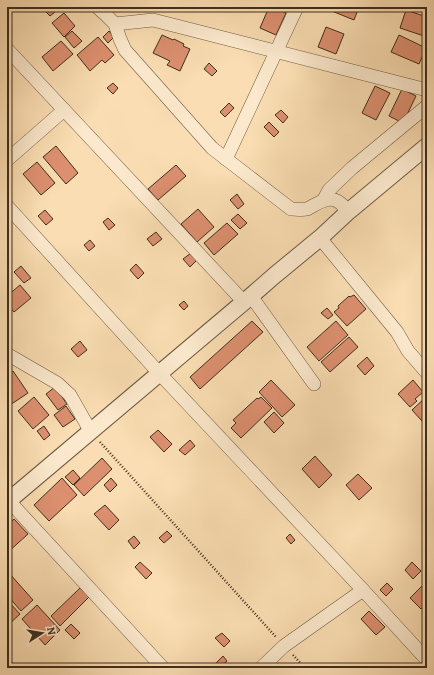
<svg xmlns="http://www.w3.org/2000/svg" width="434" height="675" font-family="Alegreya,serif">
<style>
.building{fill:#dd9070;stroke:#3e2e1e}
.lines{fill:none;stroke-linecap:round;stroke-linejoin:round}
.minor-casing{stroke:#6d5a43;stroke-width:14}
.tertiary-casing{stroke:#6d5a43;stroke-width:18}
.path{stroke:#3e2e1e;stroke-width:2.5;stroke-dasharray:1 2;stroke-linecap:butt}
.minor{stroke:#fce9cd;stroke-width:13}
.tertiary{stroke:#fce9cd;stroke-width:16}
</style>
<rect width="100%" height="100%" fill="#faddb2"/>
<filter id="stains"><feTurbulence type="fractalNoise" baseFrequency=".005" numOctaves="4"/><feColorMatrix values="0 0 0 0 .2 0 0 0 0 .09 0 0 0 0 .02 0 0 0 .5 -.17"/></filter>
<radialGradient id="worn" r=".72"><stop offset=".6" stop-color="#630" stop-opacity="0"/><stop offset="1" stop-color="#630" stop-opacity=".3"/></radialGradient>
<g class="building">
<path d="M49,7H51L55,12L50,16L45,11Z"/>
<path d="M269,7H274L286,13L276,35L260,28Z"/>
<path d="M322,7H359L354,20Z"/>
<path d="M406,10L427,17V37L400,28Z"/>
<path d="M64,13L75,26L64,37L52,23Z"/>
<path d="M326,27L344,34L336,54L318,47Z"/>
<path d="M72,31L82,41L74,48L65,37Z"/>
<path d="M109,31L114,37L108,43L103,37Z"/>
<path d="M162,35L173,40L174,39L184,44L183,46L190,49L180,71L167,65L170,61L153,53Z"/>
<path d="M399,35L426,48L419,64L391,52Z"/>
<path d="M98,37L114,55L105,63L102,60L90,71L77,55Z"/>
<path d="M61,41L73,54L53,71L42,57Z"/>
<path d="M209,63L217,71L212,76L204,69Z"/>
<path d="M113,83L118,88L113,94L107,88Z"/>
<path d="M375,86L390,93L376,120L362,113Z"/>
<path d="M402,89L416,96L403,123L389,116Z"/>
<path d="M229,103L234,108L225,117L220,112Z"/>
<path d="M281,110L288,117L283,123L275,115Z"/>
<path d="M269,122L279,132L274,137L264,127Z"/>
<path d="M56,146L78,173L66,184L43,157Z"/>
<path d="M37,162L55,183L41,195L23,174Z"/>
<path d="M176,165L186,176L158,200L148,189Z"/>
<path d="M237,194L244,204L238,209L230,200Z"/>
<path d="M198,209L214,227L197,242L181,224Z"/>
<path d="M45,210L53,219L46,225L38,216Z"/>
<path d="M238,214L247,223L240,229L231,220Z"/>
<path d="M108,218L115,225L109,230L103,222Z"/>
<path d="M227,223L238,234L214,255L204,243Z"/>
<path d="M156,232L162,239L153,246L147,239Z"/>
<path d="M90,240L95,246L89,251L84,245Z"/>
<path d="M191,253L197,260L190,267L183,259Z"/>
<path d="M136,264L144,273L138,279L130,270Z"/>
<path d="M21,266L31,278L24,283L14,272Z"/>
<path d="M20,285L31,298L14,312L7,304V296Z"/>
<path d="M354,295L366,309L347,326L334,312L339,308L338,306L349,296L350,297Z"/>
<path d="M184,301L188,306L184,310L179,305Z"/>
<path d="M327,308L333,315L328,319L321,313Z"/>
<path d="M252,321L263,332L200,389L190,377Z"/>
<path d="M336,321L348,335L319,361L307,347Z"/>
<path d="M349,337L358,347L330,372L321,362Z"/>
<path d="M80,341L87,350L78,357L71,349Z"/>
<path d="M367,357L374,366L365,375L357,366Z"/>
<path d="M13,371L28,393L10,405L7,401V375Z"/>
<path d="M271,380L295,405L282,417L259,392Z"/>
<path d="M413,380L423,392L415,399L417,401L410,407L398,394Z"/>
<path d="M55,387L67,404L58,410L46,394Z"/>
<path d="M427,396V416L422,421L412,410Z"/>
<path d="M34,397L49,415L33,429L18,411Z"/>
<path d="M261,397L272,408L241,438L231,428L236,423L233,420L257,398L258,399Z"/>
<path d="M66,406L75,419L63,427L54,415Z"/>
<path d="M274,412L284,423L274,433L264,422Z"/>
<path d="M44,426L50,435L44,440L37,431Z"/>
<path d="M158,430L172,444L164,452L150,437Z"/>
<path d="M190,440L195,446L185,455L179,450Z"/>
<path d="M315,456L332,475L319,488L302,469Z"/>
<path d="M102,458L112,469L84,496L74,485Z"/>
<path d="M73,470L80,478L73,485L65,477Z"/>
<path d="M358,474L372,488L359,500L346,485Z"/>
<path d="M62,478L77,495L49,521L34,505Z"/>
<path d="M111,478L117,485L110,492L104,485Z"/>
<path d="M105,505L119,520L109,530L94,514Z"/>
<path d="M14,519L28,534L7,553V526Z"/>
<path d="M167,531L172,536L164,543L159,538Z"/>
<path d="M290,534L295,540L291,544L286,538Z"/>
<path d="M134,536L140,543L134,549L128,541Z"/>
<path d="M140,562L152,573L146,579L135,567Z"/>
<path d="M412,562L421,571L413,579L405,570Z"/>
<path d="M9,573L33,600L21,611L7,595V574Z"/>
<path d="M427,581V603L421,609L410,598Z"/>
<path d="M387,583L393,589L386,596L380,590Z"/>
<path d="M80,588L89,597L60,626L51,616Z"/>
<path d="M7,600L20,614L7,626Z"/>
<path d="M37,605L60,630L45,645L22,619Z"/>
<path d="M369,611L385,627L376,635L361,619Z"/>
<path d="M71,624L80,633L74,639L65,630Z"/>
<path d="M222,633L230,641L224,647L215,638Z"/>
<path d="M223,656L227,661L220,667L216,663Z"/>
<path d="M10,660L17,668H7V663Z"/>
</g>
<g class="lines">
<g class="minor-casing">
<g id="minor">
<path d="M97,7L106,15L115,24L120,39L125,50L212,148L291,209C296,209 302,210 307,209C316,205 327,195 337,201C341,203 345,208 349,211"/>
<path d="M115,24L153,20L427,90"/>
<path d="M7,49L244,302"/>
<path d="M226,159L297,7"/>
<path d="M7,160L64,110"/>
<path d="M323,201L329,190L352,168L427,106"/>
<path d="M7,206L160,374L363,590L427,660"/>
<path d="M320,238L397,332L408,351L427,373"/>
<path d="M251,296L314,384"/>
<path d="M7,354L57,383L70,395L91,432"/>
<path d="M9,501L163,668"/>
<path d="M261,668L284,646L363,590"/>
</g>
</g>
<g class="tertiary-casing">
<path id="tertiary" d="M7,502L251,296L275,275L320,238L349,211L427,146"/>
</g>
<g class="path">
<path d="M100,442L276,637"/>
<path d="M293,655L305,668"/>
</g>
<use href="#minor" class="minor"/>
<use href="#tertiary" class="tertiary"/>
</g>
<rect width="434" height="675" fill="none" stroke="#faddb2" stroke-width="24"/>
<rect x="8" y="8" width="418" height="659" fill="none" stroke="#3e2e1e" stroke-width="2"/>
<rect x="12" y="12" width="410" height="651" fill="none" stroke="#3e2e1e"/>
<g transform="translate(42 633) rotate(78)" stroke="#fce9cd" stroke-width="3" paint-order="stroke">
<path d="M0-3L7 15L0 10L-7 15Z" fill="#3e2e1e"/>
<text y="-6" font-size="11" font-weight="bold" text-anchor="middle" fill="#3e2e1e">N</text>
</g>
<rect width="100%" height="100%" filter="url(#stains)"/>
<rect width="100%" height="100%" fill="url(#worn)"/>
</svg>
